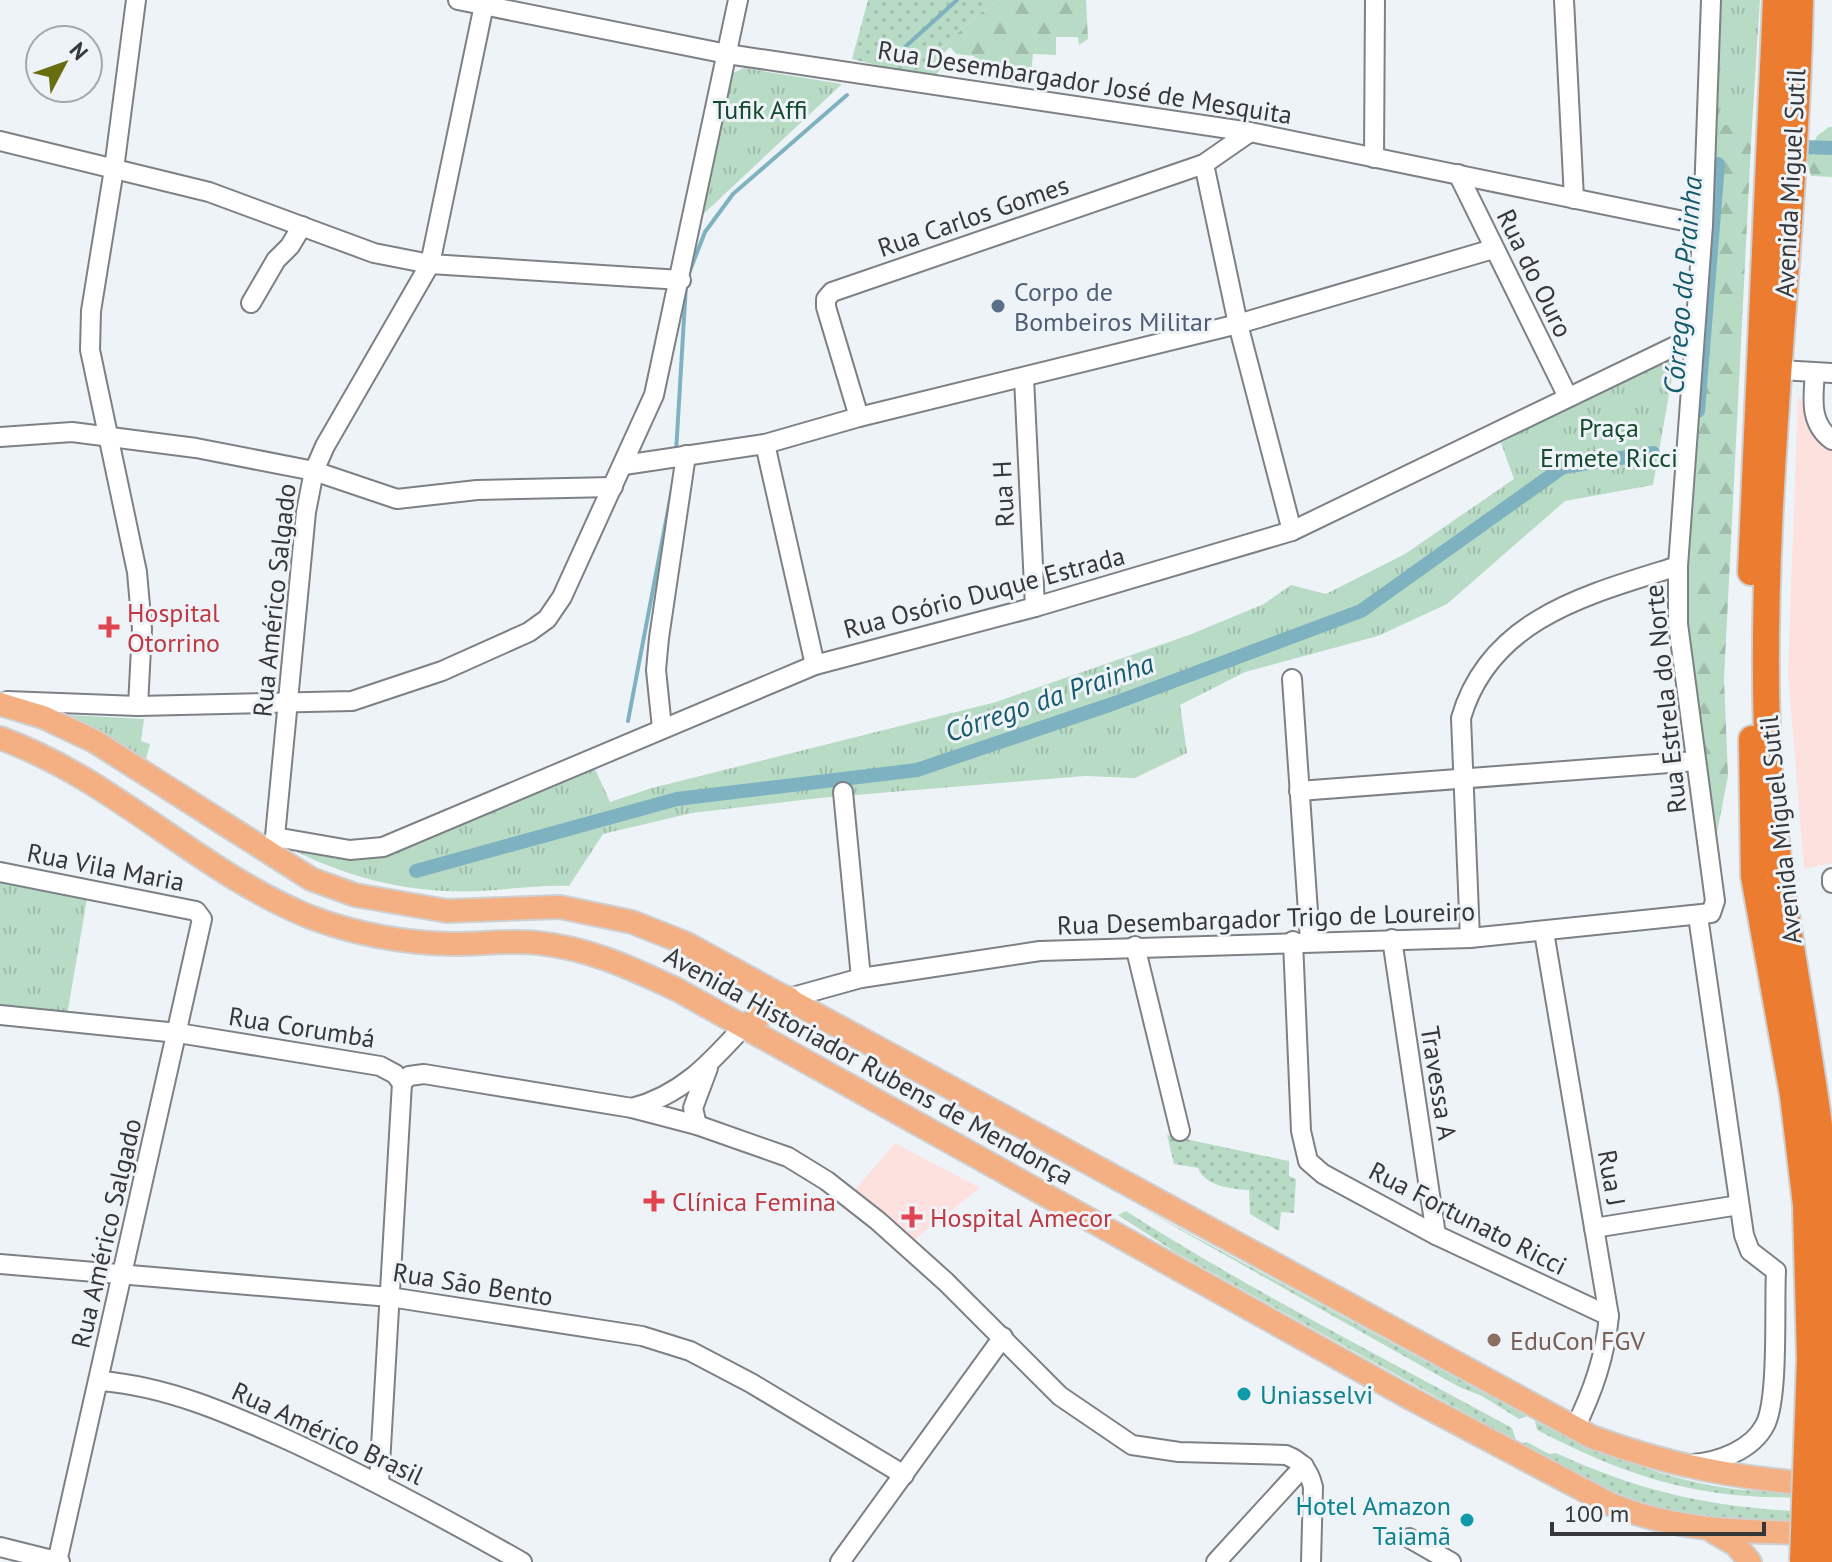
<svg xmlns="http://www.w3.org/2000/svg" width="1832" height="1562" font-family="'PT Sans',sans-serif">
<style>
.commercial{fill:#fce1df}
.grass{fill:url(#grass-dots)}
.forest{fill:url(#forest-firs)}
.park{fill:url(#park-tufts)}
.lines{fill:none;stroke-linecap:round;stroke-linejoin:round}
.stream{stroke:#7fb2c1;stroke-width:4}
.canal{stroke:#7fb2c1;stroke-width:14}
.minor-casing{stroke:#7d8186;stroke-width:22}
.major-casing{stroke:#cfcfd0;stroke-width:26}
.highway-casing{stroke:#cfcfd0;stroke-width:30}
.minor{stroke:#fff;stroke-width:18}
.major{stroke:#f4b083;stroke-width:22}
.highway{stroke:#ec7c30;stroke-width:26}
.highway-bridge-casing{stroke:#cfcfd0;stroke-width:30;stroke-linecap:butt}
.highway-bridge{stroke:#ec7c30;stroke-width:26}
.service-dot{fill:#5c6f8a;stroke:#eef3f8;stroke-width:3}
.health-dot{fill:#e0444e;stroke:#eef3f8;stroke-width:3}
.education-dot{fill:#8d6e63;stroke:#eef3f8;stroke-width:3}
.culture-dot{fill:#0f9aa8;stroke:#eef3f8;stroke-width:3}
.labels{text-anchor:middle;dominant-baseline:central;stroke-width:6;stroke-linejoin:round;paint-order:stroke}
.street-label{font-size:26px;fill:#36373a;stroke:#eef3f8}
.park-label{font-size:26px;fill:#15492f;stroke:#eef3f8}
.service-label{font-size:26px;fill:#4e5e75;stroke:#eef3f8;text-anchor:start}
.health-label{font-size:26px;fill:#be3a42;stroke:#eef3f8;text-anchor:start}
.education-label{font-size:26px;fill:#785e54;stroke:#eef3f8;text-anchor:start}
.culture-label{font-size:26px;fill:#0d838f;stroke:#eef3f8;text-anchor:start}
.water-label{font-size:28px;font-style:italic;fill:#155b6b;stroke:#eef3f8}
</style>
<defs>
<pattern id="grass-dots" width="8" height="8" patternUnits="userSpaceOnUse" patternTransform="scale(2)"><rect width="8" height="8" fill="#b8dbc5"/><path d="M2 2h.1M6 6h.1" fill="none" stroke="#9fbdaa" stroke-width="1.8" stroke-linecap="round"/></pattern>
<pattern id="forest-firs" width="22" height="20" patternUnits="userSpaceOnUse" patternTransform="scale(2)"><rect width="22" height="20" fill="#b8dbc5"/><path d="M5 1l3.5 6h-7zM16 11l3.5 6h-7z" fill="#9fbdaa"/></pattern>
<pattern id="park-tufts" width="24" height="20" patternUnits="userSpaceOnUse" patternTransform="scale(2)"><rect width="24" height="20" fill="#b8dbc5"/><path d="M3 7l-1-3M5 7V3M7 7l1-3M15 17l-1-3M17 17v-4M19 17l1-3" fill="none" stroke="#9fbdaa"/></pattern>
</defs>
<rect width="100%" height="100%" fill="#eef3f8"/>
<g class="commercial">
<path d="M1798,395L1817,435L1832,445V863L1804,869L1788,673Z"/>
<path d="M895,1143L980,1188L909,1244L855,1190Z"/>
</g>
<g class="grass">
<path d="M868,0H998L969,22L915,75L852,59Z"/>
<path d="M1167,1135L1289,1161V1176L1296,1179L1294,1213L1281,1212L1279,1231L1250,1214L1249,1190C1231,1189 1205,1186 1198,1168L1174,1164Z"/>
<path d="M1138,1206L1527,1416L1519,1419L1482,1396L1459,1387Z"/>
<path d="M1126,1211C1251,1291 1383,1357 1512,1428L1516,1441L1175,1252L1118,1215Z"/>
<path d="M1535,1421C1597,1452 1664,1480 1734,1489C1765,1493 1802,1489 1832,1496C1713,1503 1642,1484 1537,1430Z"/>
<path d="M1527,1442L1549,1454L1556,1453C1654,1498 1725,1509 1832,1513V1524C1777,1522 1721,1521 1667,1509C1615,1497 1567,1469 1521,1444Z"/>
</g>
<g class="forest">
<path d="M998,0H1086L1088,39L1079,45L1078,37H1056V55L1033,54L1030,85L978,77L974,56L956,54L950,47L939,58L945,64L933,78L915,75L969,22Z"/>
<path d="M1714,125H1752L1724,679L1728,776L1714,848L1683,622Z"/>
<path d="M1829,127H1832V177L1811,176L1806,157L1817,136Z"/>
</g>
<g class="park">
<path d="M1718,0H1760L1752,125H1714Z"/>
<path d="M744,68L842,84L698,219L731,74Z"/>
<path d="M1657,358L1675,360L1653,485L1565,501L1447,604L1378,636L1245,672L1180,705L1187,753L1135,778L1085,776L819,798L692,813L603,834L569,886C540,885 511,889 482,891C408,894 352,879 286,847L350,858L389,855L595,769L610,802L652,788L996,702L1189,635L1264,604L1291,585L1326,594L1405,554L1514,479L1501,443Z"/>
<path d="M68,715L144,719L141,741L150,744L145,762Z"/>
<path d="M0,880L87,899L67,1015L0,1012Z"/>
</g>
<g class="lines">
<g class="stream">
<path d="M905,47L957,0"/>
<path d="M689,273L705,232L733,194L847,95"/>
<path d="M676,452L686,285"/>
<path d="M628,721L673,484"/>
</g>
<g class="canal">
<path d="M1804,147L1832,148"/>
<path d="M1698,411L1718,164"/>
<path d="M416,871L677,799L917,770L1115,703L1361,611L1563,467L1653,453"/>
</g>
<g class="minor-casing">
<g id="minor">
<path d="M136,0L114,169L91,311L90,350L137,572L142,629L138,706"/>
<path d="M458,0L727,54L1250,132L1703,225"/>
<path d="M1564,0L1574,199"/>
<path d="M0,141L209,192L374,253L430,264L681,280"/>
<path d="M1374,158L1375,0"/>
<path d="M1204,164L1238,324L1292,531"/>
<path d="M1458,174L1567,395"/>
<path d="M251,303L276,260L290,246L302,226"/>
<path d="M1780,370L1832,373"/>
<path d="M1815,373C1813,398 1809,423 1832,440"/>
<path d="M1024,378L1035,607"/>
<path d="M859,417L826,307V299L832,292L1204,164L1250,132"/>
<path d="M0,437L72,432L196,448L314,471L397,499L477,490L613,487"/>
<path d="M765,444L815,665"/>
<path d="M624,465L765,444L859,417L1238,324L1493,249"/>
<path d="M1292,679L1310,941"/>
<path d="M7,701L138,706L352,701L442,671L529,632L547,619L562,597L654,395L738,0"/>
<path d="M662,728L656,670L659,638L686,455"/>
<path d="M1299,791L1696,761"/>
<path d="M843,792L861,978"/>
<path d="M275,837L350,850L383,847L815,665L1035,607L1292,531L1694,337"/>
<path d="M274,847L306,512L314,471L325,446L430,264L485,0"/>
<path d="M0,872L196,911L202,919L57,1562"/>
<path d="M1832,878V883"/>
<path d="M1544,932L1609,1316C1605,1357 1593,1391 1575,1428"/>
<path d="M1470,938L1461,718C1490,618 1589,594 1678,566"/>
<path d="M1392,939L1436,1235"/>
<path d="M1293,941L1301,1131L1308,1161L1323,1174L1436,1235L1609,1316"/>
<path d="M1135,946L1180,1131"/>
<path d="M789,998L861,978L1040,951L1470,938L1711,913L1715,901L1678,624V566L1703,225L1711,0"/>
<path d="M0,1015L178,1033L380,1066L395,1074L402,1083"/>
<path d="M402,1083L409,1076L424,1074L632,1108L697,1125L788,1157L827,1181L878,1221L946,1282L1060,1396L1132,1445L1179,1452L1286,1455C1301,1461 1309,1470 1313,1487L1311,1562"/>
<path d="M632,1108C682,1095 710,1063 744,1026"/>
<path d="M697,1125L693,1108L708,1068"/>
<path d="M1594,1228L1739,1205"/>
<path d="M0,1264L390,1297L642,1336L690,1351L751,1383L904,1475"/>
<path d="M100,1381C167,1386 230,1414 290,1441C370,1478 446,1519 522,1562"/>
<path d="M1692,1464C1719,1462 1752,1450 1765,1425C1779,1399 1774,1305 1776,1271L1750,1251L1744,1235L1698,916"/>
<path d="M379,1482L402,1083"/>
<path d="M1409,1538L1451,1562"/>
<path d="M0,1547L60,1562"/>
<path d="M840,1562L1003,1337"/>
<path d="M1216,1562L1304,1466"/>
</g>
</g>
<g class="major-casing">
<g id="major">
<path d="M0,704L43,717L94,741L311,879L355,895L447,911L560,907L632,922L685,943L1592,1437C1673,1467 1738,1478 1823,1485"/>
<path d="M0,738C114,779 199,872 310,917C355,934 405,943 453,944C481,944 510,940 538,943C588,948 631,968 676,989L1408,1397L1610,1504C1677,1532 1747,1532 1819,1533"/>
<path d="M744,1026L789,998"/>
<path d="M1714,1532L1736,1545L1750,1562"/>
</g>
</g>
<g class="highway-casing">
<g id="highway">
<path d="M1800,0C1795,244 1759,488 1767,733C1772,872 1805,1010 1822,1148C1830,1218 1829,1290 1829,1360"/>
<path d="M1751,572L1776,0"/>
<path d="M1752,739L1754,876L1793,1095L1806,1205L1810,1359"/>
</g>
</g>
<use href="#minor" class="minor"/>
<use href="#major" class="major"/>
<use href="#highway" class="highway"/>
<g class="highway-bridge-casing">
<g id="highway-bridge">
<path d="M1803,1562L1810,1359"/>
<path d="M1822,1562L1829,1360"/>
</g>
</g>
<use href="#highway-bridge" class="highway-bridge"/>
</g>
<circle class="service-dot" cx="998" cy="306" r="8"/>
<g class="health-dot">
<path d="M105 615h8v8h8v8h-8v8h-8v-8h-8v-8h8z"/>
<path d="M650 1189h8v8h8v8h-8v8h-8v-8h-8v-8h8z"/>
<path d="M908 1205h8v8h8v8h-8v8h-8v-8h-8v-8h8z"/>
</g>
<circle class="education-dot" cx="1494" cy="1340" r="8"/>
<g class="culture-dot">
<circle cx="1244" cy="1394" r="8"/>
<circle cx="1467" cy="1520" r="8"/>
</g>
<g class="labels">
<g class="street-label">
<text transform="translate(1085 82) rotate(9)">Rua Desembargador José de Mesquita</text>
<text transform="translate(1790 183) rotate(-87)">Avenida Miguel Sutil</text>
<text transform="translate(973 216) rotate(-19)">Rua Carlos Gomes</text>
<text transform="translate(1535 273) rotate(64)">Rua do Ouro</text>
<text transform="translate(1003 494) rotate(-93)">Rua H</text>
<text transform="translate(984 592) rotate(-15)">Rua Osório Duque Estrada</text>
<text transform="translate(274 600) rotate(-84)">Rua Américo Salgado</text>
<text transform="translate(1665 699) rotate(-96)">Rua Estrela do Norte</text>
<text transform="translate(1780 830) rotate(-96)">Avenida Miguel Sutil</text>
<text transform="translate(106 867) rotate(11)">Rua Vila Maria</text>
<text transform="translate(1266 918) rotate(-2)">Rua Desembargador Trigo de Loureiro</text>
<text transform="translate(302 1027) rotate(9)">Rua Corumbá</text>
<text transform="translate(869 1065) rotate(29)">Avenida Historiador Rubens de Mendonça</text>
<text transform="translate(1439 1083) rotate(81)">Travessa A</text>
<text transform="translate(1612 1178) rotate(80)">Rua J</text>
<text transform="translate(1468 1218) rotate(27)">Rua Fortunato Ricci</text>
<text transform="translate(106 1233) rotate(-77)">Rua Américo Salgado</text>
<text transform="translate(473 1284) rotate(9)">Rua São Bento</text>
<text transform="translate(328 1433) rotate(25)">Rua Américo Brasil</text>
</g>
<g class="park-label">
<text x="760" y="109">Tufik Affi</text>
<text x="1609" y="427">Praça<tspan x="1609" dy="30">Ermete Ricci</tspan></text>
</g>
<g class="service-label">
<text x="1014" y="291">Corpo de<tspan x="1014" dy="30">Bombeiros Militar</tspan></text>
</g>
<g class="health-label">
<text x="127" y="612">Hospital<tspan x="127" dy="30">Otorrino</tspan></text>
<text x="672" y="1201">Clínica Femina</text>
<text x="930" y="1217">Hospital Amecor</text>
</g>
<g class="education-label">
<text x="1510" y="1340">EduCon FGV</text>
</g>
<g class="culture-label">
<text x="1260" y="1394">Uniasselvi</text>
<text x="1451" y="1505" text-anchor="end">Hotel Amazon<tspan x="1451" dy="30">Taiamã</tspan></text>
</g>
<g class="water-label">
<text transform="translate(1682 285) rotate(-85)">Córrego da Prainha</text>
<text transform="translate(1049 697) rotate(-19)">Córrego da Prainha</text>
</g>
</g>
<g transform="translate(64 64) rotate(49)"><circle r="38" fill="#eef3f8" stroke="#a4a8ac" stroke-width="2"/>
<path d="M0-6L14 30L0 20L-14 30Z" fill="#686d10"/>
<text y="-12" font-size="22" font-weight="bold" text-anchor="middle" fill="#36373a">N</text>
</g>
<path d="M1552 1522v12h212v-12" fill="none" stroke="#36373a" stroke-width="4"/>
<text x="1564" y="1522" font-size="24" fill="#36373a" stroke="#eef3f8" stroke-width="6" paint-order="stroke">100 m</text>
</svg>
